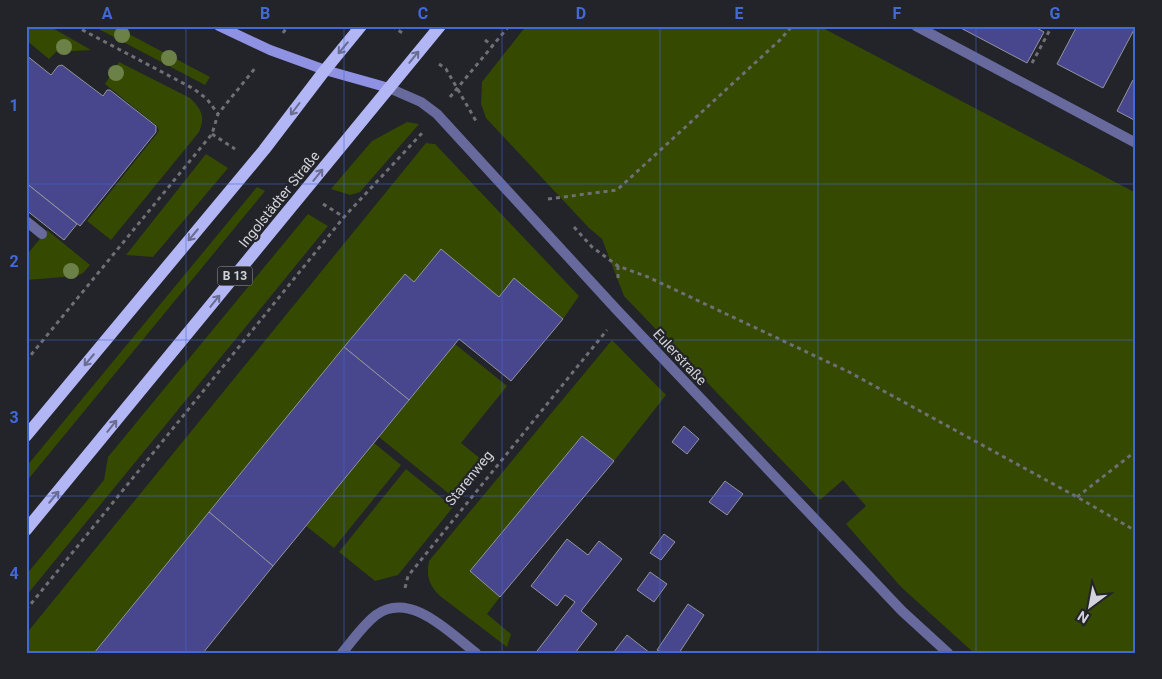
<svg xmlns="http://www.w3.org/2000/svg" width="1162" height="679" font-family="Roboto,sans-serif">
<style>
.green{fill:#354900}
.building{fill:#48468d;stroke:#93949d}
.lines{fill:none;stroke-linecap:round;stroke-linejoin:round}
.path{stroke:#6f6f75;stroke-width:3;stroke-dasharray:4 4;stroke-linecap:butt}
.service{stroke:#686a9d;stroke-width:10}
.minor{stroke:#686a9d;stroke-width:10}
.secondary{stroke:#8f91e3;stroke-width:10}
.primary{stroke:#b2b6f5;stroke-width:12}
.tree{fill:#6c8147}
.oneway{stroke:#6a6c90}
.grid{fill:none;stroke:#4169d8;stroke-width:1;stroke-opacity:0.55}
.labels{text-anchor:middle;dominant-baseline:central;stroke-width:4.5;stroke-linejoin:round;paint-order:stroke}
.shield{fill:#23232a;stroke:#9e9fa4;stroke-width:1}
.shield-label{font-size:12px;font-weight:bold;fill:#d3d4d9}
.street-label{font-size:14px;fill:#d3d4d9;stroke:#23232a}
.neatline{fill:none;stroke:#4169d8;stroke-width:2}
.grid-label{font-size:16px;text-anchor:middle;font-weight:bold;fill:#4169d8}
</style>
<rect width="100%" height="100%" fill="#23232a"/>
<g class="green">
<path d="M26,26H49L91,50L56,52L49,59L26,40Z"/>
<path d="M93,26H114L210,77L205,85Z"/>
<path d="M526,26H819L1136,193V653H974L901,587L846,524L866,506L843,480L820,500L624,296L602,239L589,228L486,118L481,104L482,82Z"/>
<path d="M119,62L190,98C201,109 206,116 199,132L111,240L87,221L159,131L157,126L105,84Z"/>
<path d="M407,122L419,124L360,192L350,195L331,189L372,141Z"/>
<path d="M426,143L435,144L579,296L563,319L514,279L499,297L414,282L405,275L94,653H26V634Z"/>
<path d="M206,154L228,168L153,257L126,255Z"/>
<path d="M257,187L265,191L26,482V467Z"/>
<path d="M308,214L328,226L26,596V575L104,480L108,457Z"/>
<path d="M47,230L90,265L83,273L77,276L26,280V256Z"/>
<path d="M612,340L666,395L614,461L582,436L470,571L500,597L487,614L511,634L507,647L440,596C429,585 426,577 429,561Z"/>
<path d="M455,344L507,386L461,443L487,464L458,501L379,437Z"/>
<path d="M374,443L401,465L334,548L306,526Z"/>
<path d="M406,469L453,507L398,575L375,581L339,552Z"/>
</g>
<g class="building">
<path d="M957,26H1033L1044,32L1027,63Z"/>
<path d="M1077,26H1136L1103,88L1057,64Z"/>
<path d="M26,55L51,75L58,66L62,65L103,96L107,90H110L156,126V132L80,226L26,183Z"/>
<path d="M1133,80L1136,82V121L1117,111Z"/>
<path d="M26,183L77,224L64,240L26,210Z"/>
<path d="M441,249L499,297L514,278L563,319L511,381L459,339L409,400L344,347L405,274L414,282Z"/>
<path d="M344,347L409,400L273,566L209,512Z"/>
<path d="M684,426L699,439L687,454L672,442Z"/>
<path d="M582,436L614,461L500,597L470,571Z"/>
<path d="M725,481L743,494L727,515L709,502Z"/>
<path d="M209,512L273,566L203,653H94Z"/>
<path d="M664,534L675,542L661,560L650,553Z"/>
<path d="M567,539L588,555L599,541L622,559L581,611L597,624L575,653H540L537,651L575,602L565,595L557,606L531,586Z"/>
<path d="M650,572L667,584L654,602L637,590Z"/>
<path d="M688,604L704,615L679,653H662L657,650Z"/>
<path d="M627,635L650,653H613Z"/>
</g>
<g class="lines">
<g class="path">
<path d="M75,26L194,89L207,99L218,114"/>
<path d="M392,26L404,34"/>
<path d="M283,33L288,26"/>
<path d="M485,40L493,46"/>
<path d="M1032,63L1052,26"/>
<path d="M439,64L446,69L476,121"/>
<path d="M450,97L509,26"/>
<path d="M212,134L235,149"/>
<path d="M548,199L617,190L781,39L792,26"/>
<path d="M323,204L344,217"/>
<path d="M574,227L592,247L618,266L648,277L849,372L1077,497L1136,531"/>
<path d="M618,278V266"/>
<path d="M26,361L212,134L218,114L256,67"/>
<path d="M1077,497L1136,451"/>
<path d="M405,588L408,576L607,330"/>
<path d="M26,610L344,217L423,132"/>
</g>
<g class="service">
<path d="M916,26L1136,143"/>
<path d="M26,221L42,234"/>
</g>
<g class="minor">
<path d="M389,88L421,102L437,114L616,309L902,611L948,653"/>
<path d="M342,653C353,640 363,625 376,615C410,590 450,633 476,653"/>
</g>
<path class="secondary" d="M219,26L270,50L325,70L389,88"/>
<g class="primary">
<path d="M26,436L264,150L325,70L361,26"/>
<path d="M26,530L440,26"/>
</g>
</g>
<g class="tree">
<circle cx="122" cy="35" r="8"/>
<circle cx="64" cy="47" r="8"/>
<circle cx="169" cy="58" r="8"/>
<circle cx="116" cy="73" r="8"/>
<circle cx="71" cy="271" r="8"/>
</g>
<defs><path id="oneway-shaft" d="M-6 0H5M1.5-3L5.5 0L1.5 3" fill="none" stroke-width="1.6" stroke-linecap="round" stroke-linejoin="round" transform="scale(1.25)"/></defs>
<g class="oneway">
<use href="#oneway-shaft" transform="translate(343 48) rotate(130)"/>
<use href="#oneway-shaft" transform="translate(414 57) rotate(-51)"/>
<use href="#oneway-shaft" transform="translate(295 109) rotate(127)"/>
<use href="#oneway-shaft" transform="translate(318 175) rotate(-51)"/>
<use href="#oneway-shaft" transform="translate(193 235) rotate(130)"/>
<use href="#oneway-shaft" transform="translate(215 301) rotate(-51)"/>
<use href="#oneway-shaft" transform="translate(89 360) rotate(130)"/>
<use href="#oneway-shaft" transform="translate(112 426) rotate(-51)"/>
<use href="#oneway-shaft" transform="translate(54 497) rotate(-50)"/>
</g>
<path class="grid" d="M186,26V653M344,26V653M502,26V653M660,26V653M818,26V653M976,26V653M26,184H1136M26,340H1136M26,496H1136"/>
<g class="labels">
<rect class="shield" x="217.5" y="266.5" width="35" height="19" rx="4"/>
<g class="shield-label">
<text x="235" y="276">B 13</text>
</g>
<g class="street-label">
<text transform="translate(279 199) rotate(-51)">Ingolstädter Straße</text>
<text transform="translate(680 357) rotate(47)">Eulerstraße</text>
<text transform="translate(469 478) rotate(-51)">Starenweg</text>
</g>
</g>
<rect width="1162" height="679" fill="none" stroke="#23232a" stroke-width="55"/>
<g transform="translate(1090 606) rotate(212)" stroke="#23232a" stroke-width="4" paint-order="stroke">
<path d="M0-4L9 19L0 12L-9 19Z" fill="#d3d4d9"/>
<text y="-8" font-size="14" font-weight="bold" text-anchor="middle" fill="#d3d4d9">N</text>
</g>
<rect x="28" y="28" width="1106" height="624" class="neatline"/>
<g class="grid-label">
<text x="107" y="19">A</text>
<text x="265" y="19">B</text>
<text x="423" y="19">C</text>
<text x="581" y="19">D</text>
<text x="739" y="19">E</text>
<text x="897" y="19">F</text>
<text x="1055" y="19">G</text>
<text x="14" y="111">1</text>
<text x="14" y="267">2</text>
<text x="14" y="423">3</text>
<text x="14" y="579">4</text>
</g>
</svg>
